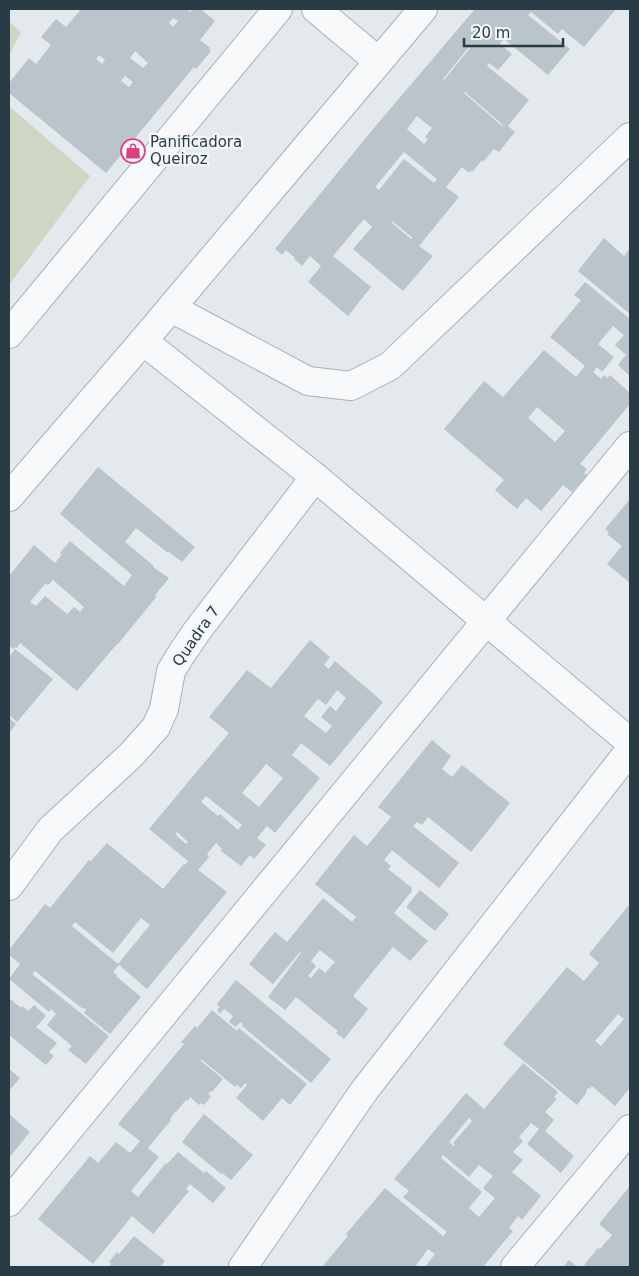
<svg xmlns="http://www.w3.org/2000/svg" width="639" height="1276" font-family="'DejaVu Sans',sans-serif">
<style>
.green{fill:#ced7c4}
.building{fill:#bac4cb;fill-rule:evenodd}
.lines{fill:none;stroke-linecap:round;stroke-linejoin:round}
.street-casing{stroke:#a7b2b7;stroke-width:30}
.street{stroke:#f7f9fa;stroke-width:28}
.labels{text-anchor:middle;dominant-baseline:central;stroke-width:5;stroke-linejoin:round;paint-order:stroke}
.poi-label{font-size:15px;fill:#293c46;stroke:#f3f7f9;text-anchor:start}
.street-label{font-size:15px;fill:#293c46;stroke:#f3f7f9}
</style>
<rect width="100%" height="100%" fill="#e3e9ec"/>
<g class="green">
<path d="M9,21L21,32L9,56Z"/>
<path d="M9,106L90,176L9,285Z"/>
</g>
<g class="building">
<path d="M81,9H187L190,12L193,9H201L215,21L200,40L210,48L209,49L211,51L196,69L194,67L106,173L9,93V83L29,58L36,64L51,45L41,37L56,19L66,27ZM173,18L178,21L173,27L169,23ZM135,51L148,63L143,68L130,58ZM99,55L105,60L102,64L96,59ZM125,76L133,82L129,87L121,81Z"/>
<path d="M475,9H616L584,47L562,29L558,34L531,12L528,15L570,49L548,75L504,39L500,44L512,54L498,70L489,63L487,66L529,100L508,126L515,132L499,152L494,149L483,162L482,160L473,171L468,172L462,167L446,187L459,197L419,246L433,256L403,291L353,249L372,227L364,219L333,256L371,287L348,316L308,282L321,266L310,256L302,266L294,259L295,258L286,250L282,255L275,249L374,128ZM469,47L470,48L444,80L443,79ZM465,92L503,125L502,126L464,93ZM417,116L432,128L425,137L428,139L424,144L407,129ZM404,152L437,179L434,183L404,159L379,190L375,187ZM392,221L413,238L411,239L391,222Z"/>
<path d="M604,238L624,256L630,248V314L578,271Z"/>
<path d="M585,282L630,319V376L618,365L626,355L615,345L624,335L613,326L598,344L614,357L602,372L597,367L593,372L601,379L604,375L607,378L610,375L630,393V404L580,464L587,469L584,473L587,475L572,492L563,485L541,511L526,498L517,509L495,490L504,480L444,429L484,381L503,397L544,350L576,377L585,366L550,337L581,300L574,295ZM537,407L565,431L555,442L528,418Z"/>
<path d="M98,467L195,547L182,562L168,551V553L136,528L125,542L154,566L153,567L169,578L155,595L157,596L118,644H117L77,691L20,643L17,648L15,647L13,649L9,646V576L34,545L55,563L62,554L60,553L70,541L124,586L132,575L60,514ZM53,580L84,607L80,612L74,607L67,614L45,596L36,606L30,602L46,583L48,585Z"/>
<path d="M630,499V583L607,564L622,546L607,534L609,532L605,529Z"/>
<path d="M310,640L330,657L324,665L329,669L335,661L383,702L330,766L301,743L292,755L320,778L275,833L267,826L257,838L266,845L254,859L250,855L241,866L221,851L222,849L216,843L207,854L209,857L198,870L227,892L147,989L119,965L113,972L117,975L116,976L141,997L110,1034L84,1013L86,1009L84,1008L83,1009L35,971L32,974L109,1036L86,1064L68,1050L72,1046L47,1025L56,1014L51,1009L49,1012L9,979L20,964L9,955V950L45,904L50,908L89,860L91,861L107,843L163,889L184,864L185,865L188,861L149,829L229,733L209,717L247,670L271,688ZM337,690L346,698L336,711L330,706L321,717L332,726L326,733L304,716L318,699L326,705ZM266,764L283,778L259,807L242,793ZM206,796L242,825L238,830L220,814L218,816L201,802ZM177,832L188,842L186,844L175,834ZM141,918L150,925L118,964L72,926L75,922L113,953Z"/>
<path d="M15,649L53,679L17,722L9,715V657Z"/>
<path d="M9,718L16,724L9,733Z"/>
<path d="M432,740L451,756L442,769L452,777L462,765L510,803L471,852L428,817L422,825L417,822L413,826L459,863L439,888L392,850L384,860L391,866L388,869L412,888L411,889L412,891L394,913L428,941L410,961L393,947L353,996L368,1009L344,1039L336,1033L338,1031L296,997L285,1010L268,997L301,953L300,952L273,984L249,964L275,932L287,942L323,898L352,922L356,917L315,884L354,835L367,846L391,817L378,807ZM320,950L335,962L325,973L319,968L311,978L308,976L316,966L311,961Z"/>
<path d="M420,890L449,914L435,931L406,907Z"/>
<path d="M628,906L630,908V1088L615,1106L592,1086L589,1089L588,1088L586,1091L587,1092L577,1105L503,1044L567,967L584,981L599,963L589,954ZM618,1014L624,1019L601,1046L595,1041Z"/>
<path d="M236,980L331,1059L311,1083L242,1026L243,1024L240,1022L236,1027L229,1022L233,1016L224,1009L220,1014L217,1010L220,1007L217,1004Z"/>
<path d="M9,998L21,1008L22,1006L28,1011L34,1005L46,1016L36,1027L57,1043L49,1052L54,1056L46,1065L9,1035Z"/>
<path d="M212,1010L237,1031L239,1028L307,1084L290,1105L282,1098L263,1121L236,1098L247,1085L245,1083L241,1088L237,1085L235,1087L201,1059L200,1060L223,1079L212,1092L211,1091L208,1094L211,1096L204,1105L201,1103L199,1105L190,1097L188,1101L186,1100L176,1112H175L170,1119L171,1120L148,1148L159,1157L131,1191L138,1197L166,1163L167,1164L178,1152L204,1173L206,1171L226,1188L213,1203L190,1184L186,1189L189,1191L153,1234L132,1216L93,1264L38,1219L90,1156L98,1163L116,1142L130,1153L140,1141L118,1124L184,1044L181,1042L195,1026L197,1028Z"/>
<path d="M523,1063L558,1092L554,1097L557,1099L545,1112L554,1120L545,1131L574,1156L561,1173L527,1144L539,1129L531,1123L519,1137L523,1141L513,1152L523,1160L512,1172L541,1196L522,1220L518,1216L509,1228L513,1231L483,1267H425L435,1254L428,1249L415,1267H322L348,1236L346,1234L385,1188L443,1236L447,1232L403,1197L409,1191L394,1179L466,1093L484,1109ZM469,1118L472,1121L453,1143L455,1145L454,1146L449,1142ZM443,1155L469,1177L479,1165L493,1176L483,1188L495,1198L479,1217L469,1208L482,1192L441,1158Z"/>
<path d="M9,1069L20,1078L9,1091Z"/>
<path d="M9,1114L30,1132L9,1158Z"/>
<path d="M204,1114L253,1155L231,1180L222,1173L221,1174L182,1142Z"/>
<path d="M630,1186V1267H584L586,1265H584L598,1248L600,1249L612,1235L599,1224Z"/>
<path d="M134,1236L165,1261L160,1267H109L111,1264L109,1262L117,1252L119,1254Z"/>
<path d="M569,1260L577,1267H563Z"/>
</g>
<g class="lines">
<g class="street-casing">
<g id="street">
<path d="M316,9L378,61"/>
<path d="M171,308L308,381L351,386L390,366L630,137"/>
<path d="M9,334L278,9"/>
<path d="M143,341L315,477L630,742"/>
<path d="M9,497L143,341L423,9"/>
<path d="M9,886L50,830L131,755L156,727L164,709L171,671L182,653L197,631L315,477"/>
<path d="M9,1202L630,446"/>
<path d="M243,1267L364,1091L630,750"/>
<path d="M515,1267L630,1129"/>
</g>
</g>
<use href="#street" class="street"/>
</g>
<defs>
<g id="shop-ring" transform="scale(1.25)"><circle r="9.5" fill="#f3f7f9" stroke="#d94184" stroke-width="1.5"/><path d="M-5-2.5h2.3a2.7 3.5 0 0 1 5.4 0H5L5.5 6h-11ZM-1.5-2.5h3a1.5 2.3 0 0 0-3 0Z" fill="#d94184"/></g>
</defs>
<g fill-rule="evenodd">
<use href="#shop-ring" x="133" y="151"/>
</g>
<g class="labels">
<g class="poi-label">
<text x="150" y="142">Panificadora<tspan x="150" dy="17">Queiroz</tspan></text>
</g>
<g class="street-label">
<text transform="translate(196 636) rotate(-55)">Quadra 7</text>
</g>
</g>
<rect width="639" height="1276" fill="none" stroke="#293c46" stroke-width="20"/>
<path d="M464 38v8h99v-8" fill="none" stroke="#293c46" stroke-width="2.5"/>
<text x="472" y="38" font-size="15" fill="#293c46" stroke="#f3f7f9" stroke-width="4" paint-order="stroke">20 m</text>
</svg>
